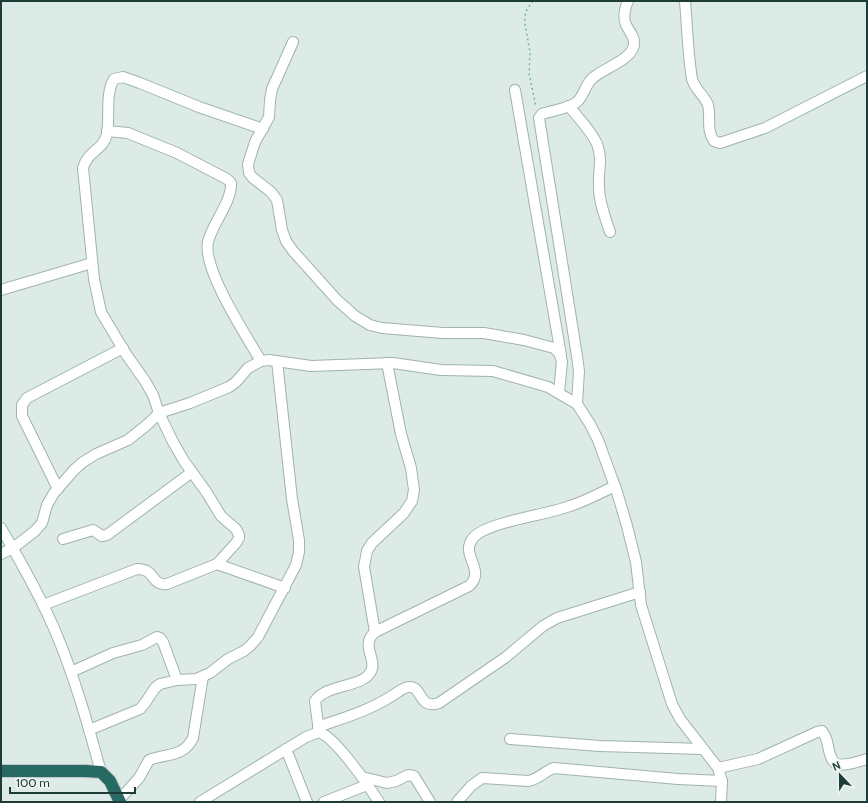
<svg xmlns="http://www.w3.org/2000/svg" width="868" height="803" font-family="Cabin,sans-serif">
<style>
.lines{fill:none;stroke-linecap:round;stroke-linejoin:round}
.minor-casing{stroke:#a0b3ae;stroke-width:12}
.highway-casing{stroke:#c0c8c7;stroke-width:14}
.path{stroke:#7bb2a6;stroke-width:1.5;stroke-dasharray:2 3;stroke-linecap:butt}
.minor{stroke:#fff;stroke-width:10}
.highway{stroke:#276a64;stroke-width:12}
</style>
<rect width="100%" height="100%" fill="#ddebe6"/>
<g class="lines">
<g class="minor-casing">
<g id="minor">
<path d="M685,1C687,25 688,55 692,79C695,90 705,96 708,105C711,118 706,130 714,141L720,143L765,128L867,76"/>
<path d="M293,42L272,89L270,100L269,117L255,142L248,164L249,173L253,178L271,192L277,200L282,230L286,241L293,251L337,300L355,316L370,325L382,328L443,333H484L524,340L554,348L559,353L562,361L559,393"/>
<path d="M515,90L561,355"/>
<path d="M569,106C578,118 591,130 597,144C603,160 598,170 599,187C599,202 605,217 610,232"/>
<path d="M107,131L128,133L177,153L227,179L231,183C232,202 212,224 208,242C202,269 247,337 261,361"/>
<path d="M1,290L92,263"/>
<path d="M577,404L579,371L577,356L539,118L542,114C553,110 568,109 577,102C585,95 585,83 594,77C605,68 632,59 634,45C635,37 629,31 626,25C623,18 625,8 628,1"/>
<path d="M58,489L22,416V405L27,398L123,348"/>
<path d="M1,528C21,562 41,597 56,633C75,678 88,725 101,772"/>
<path d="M63,539L93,530L102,536L107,535L192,472"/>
<path d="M1,554L13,548L35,531L42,523L47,505L54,493L74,470L83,462L96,454L128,440L148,424L159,413L190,403L229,387L236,382L248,368L261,361L269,360L311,366L393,363L441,370L493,371L548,387L577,404L590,424L598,440L617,492L627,526L636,562L641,605L672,704L680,719L718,768L722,781L721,802"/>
<path d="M217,564L236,543L239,538V535L236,529L221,516L207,493L184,461L173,442L159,413L153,395L145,381L126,354L101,312L94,279L83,168C88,150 103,151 107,134C110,118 105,93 114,79L123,77L140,83L199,107L263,129"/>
<path d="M43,605L137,569C157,569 150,586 167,584L217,564L285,588"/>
<path d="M375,632L364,567L367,551L372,543L404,513L412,501L414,490L411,468L401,434L387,363"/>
<path d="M71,672L113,653L142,645L157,637L160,638L163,642L177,680"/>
<path d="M318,727C343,718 368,711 390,697C396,694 403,687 409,687C423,686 418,710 439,703L506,657L543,626L557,618L640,592"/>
<path d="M89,730L140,709L145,703L155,688L160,684L177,680L196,679L210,673L228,659L244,651L250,646L258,637L296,565L299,552V540L292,499L277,361"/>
<path d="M319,732L315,701C326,684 360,688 370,673C379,660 359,646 375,632L469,586C487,570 459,555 473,538C486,522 547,515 570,506C586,501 600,493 615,486"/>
<path d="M510,739L600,746L703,749"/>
<path d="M286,749L307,802"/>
<path d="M718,768L758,759L817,732L822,731C826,736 827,740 828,746C829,751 830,757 833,761C839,769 859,761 867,759"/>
<path d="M362,777L387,783L396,781L408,775L414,776L430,802"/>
<path d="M119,800L139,778L149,760C166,753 183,758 193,738L203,676"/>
<path d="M200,802L306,737L319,732C336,738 368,785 379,802"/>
<path d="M324,802L367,785"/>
<path d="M457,802L471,786L482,778L529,781C540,778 545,771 554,768L678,779L722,781"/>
</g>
</g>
<g class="highway-casing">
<path id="highway" d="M1,771H85L101,772L110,781L120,802"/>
</g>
<path class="path" d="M533,1L527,9L525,16V24L530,52L529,73L536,107"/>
<use href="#minor" class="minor"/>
<use href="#highway" class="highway"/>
</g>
<rect width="868" height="803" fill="none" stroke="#1e3c37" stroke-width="4"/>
<g transform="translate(840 775) rotate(338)" stroke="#eef7f4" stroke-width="3" paint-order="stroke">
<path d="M0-3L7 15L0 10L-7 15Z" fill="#1e3c37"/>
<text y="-6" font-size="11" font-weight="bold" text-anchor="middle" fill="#1e3c37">N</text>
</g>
<path d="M10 787v6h125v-6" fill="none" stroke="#1e3c37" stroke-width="2"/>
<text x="16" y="787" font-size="12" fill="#1e3c37" stroke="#eef7f4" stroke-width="3" paint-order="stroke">100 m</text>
</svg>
